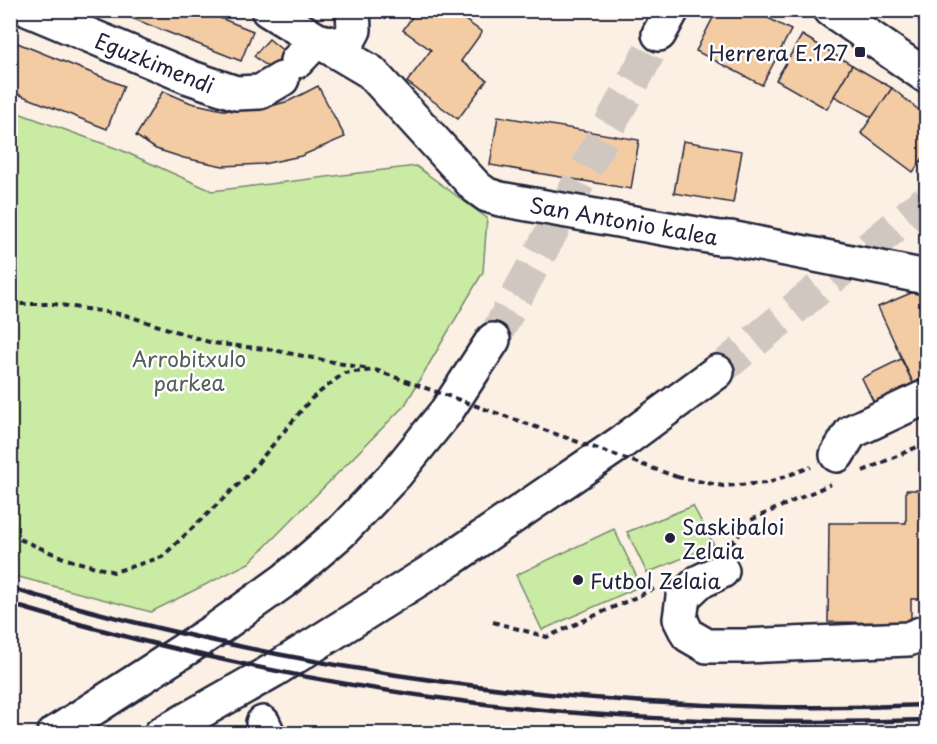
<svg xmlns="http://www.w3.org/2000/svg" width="937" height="744" font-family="'Playpen Sans',sans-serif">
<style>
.green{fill:#caeba3;stroke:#76866f;stroke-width:1.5}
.building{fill:#f3cca3;stroke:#22223b;stroke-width:1.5}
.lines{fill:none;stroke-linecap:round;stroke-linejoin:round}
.highway-tunnel{stroke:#d0c7c1;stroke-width:33;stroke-dasharray:33 16;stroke-linecap:butt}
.minor-casing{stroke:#22223b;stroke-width:38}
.major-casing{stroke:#22223b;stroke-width:38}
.highway-casing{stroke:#22223b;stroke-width:38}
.path{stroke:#22223b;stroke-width:4;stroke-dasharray:6 4.5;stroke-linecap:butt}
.minor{stroke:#fff;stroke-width:33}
.major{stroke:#fff;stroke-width:33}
.highway{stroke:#fff;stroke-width:33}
.rail{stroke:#22223b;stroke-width:4.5}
.path-bridge{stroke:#22223b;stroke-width:4;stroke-dasharray:6 4.5;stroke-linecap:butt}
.poi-dot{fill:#22223b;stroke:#fff;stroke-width:2}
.labels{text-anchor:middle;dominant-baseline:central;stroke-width:5;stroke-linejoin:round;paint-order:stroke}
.poi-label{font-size:21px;fill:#22223b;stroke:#fff;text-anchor:start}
.street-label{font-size:21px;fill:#22223b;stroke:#fff}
.park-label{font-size:21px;fill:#545e5a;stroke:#fff}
</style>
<rect width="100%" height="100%" fill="#fbf0e3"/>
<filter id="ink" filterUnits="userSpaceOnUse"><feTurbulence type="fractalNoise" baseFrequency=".0167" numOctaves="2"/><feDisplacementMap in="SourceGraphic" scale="12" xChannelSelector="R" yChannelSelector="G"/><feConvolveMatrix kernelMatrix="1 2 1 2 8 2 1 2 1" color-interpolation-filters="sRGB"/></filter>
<g filter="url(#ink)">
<g class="green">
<path d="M10,110L121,150L212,191L416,166L487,218L483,272L405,405L249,563L151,612L11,575Z"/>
<path d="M693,506L714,545L647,573L627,532Z"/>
<path d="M614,529L641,586L542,630L516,575Z"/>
</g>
<g class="building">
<path d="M111,10H200L253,31L241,61Z"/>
<path d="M417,10H461L458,15L482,32L461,61L487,80L458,119L407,82L431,50L403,30Z"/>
<path d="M717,10H753L791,30L762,85L696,51Z"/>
<path d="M802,35L852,65L827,109L776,80Z"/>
<path d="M269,39L303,67L289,84L254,56Z"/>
<path d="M10,40L124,86L107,129L10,91Z"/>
<path d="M852,65L892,88L873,118L834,96Z"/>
<path d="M318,86L345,137L301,156L263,164L223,166L184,158L156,149L136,136L163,91L191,103L223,110H257L289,101Z"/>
<path d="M892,88L926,116V154L913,172L861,133Z"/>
<path d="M498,116L639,140L631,189L490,165Z"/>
<path d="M683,141L742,151L733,203L674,193Z"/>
<path d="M918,290L926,292V384L916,389L878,307Z"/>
<path d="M901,359L916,389L876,407L862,378Z"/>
<path d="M906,490H926V599H911V623L828,622L829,523H906Z"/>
</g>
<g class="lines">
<g class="highway-tunnel">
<path d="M493,340L659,34"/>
<path d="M717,372L926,201"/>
</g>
<g class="minor-casing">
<g id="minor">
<path d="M29,10L189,77L236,93L260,92L282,79"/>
<path d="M268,10L317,40L337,45L348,41L354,30L353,10"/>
<path d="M297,61L317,40L371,72L476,187L487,195L500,199L719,238H730L926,277"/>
<path d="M837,455L851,432L926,397"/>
<path d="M722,571L699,582L683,597L680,619L688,635L707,646H745L908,639L926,632"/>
<path d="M263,723L268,734"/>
</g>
</g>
<g class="major-casing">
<path id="major" d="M831,10L926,76"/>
</g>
<g class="highway-casing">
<g id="highway">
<path d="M659,34L672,10"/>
<path d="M54,734L218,628L285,580L341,532L395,475L446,412L493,340"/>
<path d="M161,734L274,670L451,559L622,442L717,372"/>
</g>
</g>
<g class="path">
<path d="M908,10L926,24"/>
<path d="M10,272L11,271"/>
<path d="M10,304H54L125,315L212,343L273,350L368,369"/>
<path d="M863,471L926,443"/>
<path d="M677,477L723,486L767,483L811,467"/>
<path d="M10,535L66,559L114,572L162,557L246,477L311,399L344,373L375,370"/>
<path d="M731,544L753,519L831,484"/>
<path d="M493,622L547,637L654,589"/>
</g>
<use href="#minor" class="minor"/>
<use href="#major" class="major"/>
<use href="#highway" class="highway"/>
<g class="rail">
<path d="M10,588C98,615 187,636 277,654C490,696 709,714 926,705"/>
<path d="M10,604C158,649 309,682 461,701C614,721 773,725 926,720"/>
</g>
<path class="path-bridge" d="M375,370L677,477"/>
</g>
</g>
<g class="poi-dot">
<rect x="854" y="46" width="12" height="12" rx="3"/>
<circle cx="670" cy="538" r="6"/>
<circle cx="578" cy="580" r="6"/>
</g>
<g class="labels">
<g class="poi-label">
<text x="848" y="52" text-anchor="end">Herrera E.127</text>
<text x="682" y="526">Saskibaloi<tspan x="682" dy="24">Zelaia</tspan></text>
<text x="590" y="580">Futbol Zelaia</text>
</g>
<g class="street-label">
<text transform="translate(155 62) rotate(22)">Eguzkimendi</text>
<text transform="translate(624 220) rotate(10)">San Antonio kalea</text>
</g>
<g class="park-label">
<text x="189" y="358">Arrobitxulo<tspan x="189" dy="24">parkea</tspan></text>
</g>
</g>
<rect width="937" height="744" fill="none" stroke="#fff" stroke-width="36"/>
<rect x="18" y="18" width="901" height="708" fill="none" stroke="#22223b" stroke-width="2" filter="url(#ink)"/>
</svg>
